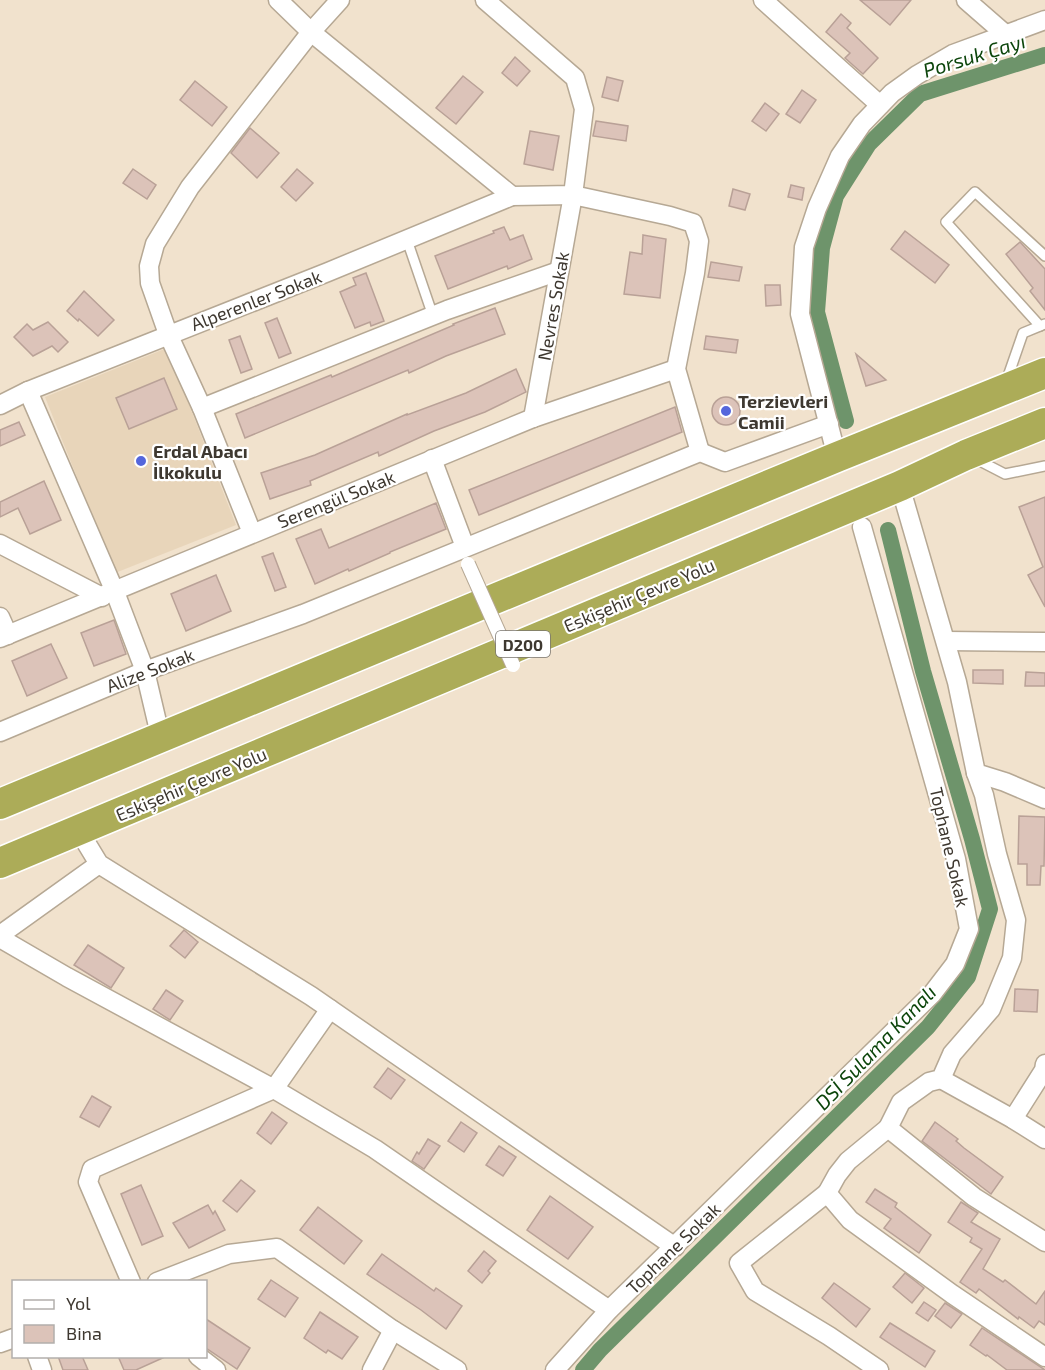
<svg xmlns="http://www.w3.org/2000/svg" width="1045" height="1370" font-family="'Exo 2',sans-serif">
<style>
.built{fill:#e8d5ba}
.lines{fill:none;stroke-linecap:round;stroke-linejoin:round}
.canal{stroke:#6e946b;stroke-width:16}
.building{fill:#dcc3b9;stroke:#b9a197;stroke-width:1.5}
.service-casing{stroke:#b6a894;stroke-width:12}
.minor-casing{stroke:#b6a894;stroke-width:21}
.trunk-casing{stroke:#fff;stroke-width:33}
.service{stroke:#fff;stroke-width:9}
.minor{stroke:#fff;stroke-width:18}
.trunk{stroke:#acac58;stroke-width:30}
.pedestrian-bridge-casing{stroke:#b6a894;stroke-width:16;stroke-linecap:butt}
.pedestrian-bridge{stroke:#fff;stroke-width:14}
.poi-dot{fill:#5466dc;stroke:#fff;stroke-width:2}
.labels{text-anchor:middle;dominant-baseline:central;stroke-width:4.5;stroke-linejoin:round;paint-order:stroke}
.shield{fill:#fff;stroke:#78746e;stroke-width:1.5}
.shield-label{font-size:16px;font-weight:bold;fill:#3e3830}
.street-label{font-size:18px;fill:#3e3830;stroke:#fff}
.poi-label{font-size:18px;font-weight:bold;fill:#3e3830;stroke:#fff;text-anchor:start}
.water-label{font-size:20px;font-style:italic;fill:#0c450b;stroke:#fff}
</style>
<rect width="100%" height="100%" fill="#f1e2cd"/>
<path class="built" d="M167,348L236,525L115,573L45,397Z"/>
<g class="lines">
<g class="canal">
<path d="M846,421L817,312L822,248L836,196L869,144L920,94L1045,55"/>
<path d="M583,1370L600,1350L928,1027L968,977L990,909L972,839L923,671L888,530"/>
</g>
</g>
<g class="building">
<path d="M860,0H911L890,25Z"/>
<path d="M841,14L851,23L847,28L878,58L863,74L845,58L850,53L826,32Z"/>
<path d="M515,57L530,71L517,86L502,73Z"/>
<path d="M463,76L483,92L456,124L436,108Z"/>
<path d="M607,77L623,81L618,101L602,97Z"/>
<path d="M195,81L227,107L212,126L180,100Z"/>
<path d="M802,90L816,100L800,123L786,114Z"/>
<path d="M765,103L779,114L766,131L752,121Z"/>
<path d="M596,121L628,126L626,141L593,136Z"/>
<path d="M250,128L279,153L257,178L231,153Z"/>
<path d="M530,131L559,136L553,170L524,164Z"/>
<path d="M133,169L156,185L147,199L123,183Z"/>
<path d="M297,169L313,183L296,201L281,187Z"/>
<path d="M791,185L804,188L802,200L788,197Z"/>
<path d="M733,189L750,194L745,210L729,206Z"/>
<path d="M504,227L510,240L523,235L532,259L508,269L507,266L448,289L435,256L494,233L493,231Z"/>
<path d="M905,231L949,265L935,283L891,249Z"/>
<path d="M643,235L666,239L660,298L624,294L630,252L642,254Z"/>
<path d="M1020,242L1045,269V310L1030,291L1033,288L1006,254Z"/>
<path d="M711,262L742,267L739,281L708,277Z"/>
<path d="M366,273L384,321L371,326L370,322L355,328L340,292L356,285L353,278Z"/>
<path d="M765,285H780L781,305L766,306Z"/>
<path d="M84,291L114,320L98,336L79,319L78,321L67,311Z"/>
<path d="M495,308L505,334L446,356L409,373L408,370L245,438L236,414L331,375L332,377L454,325L453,324Z"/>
<path d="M277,318L291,353L279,358L265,323Z"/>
<path d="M48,322L68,342L58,352L52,346L33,356L14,337L27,324L33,330Z"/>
<path d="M240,336L252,369L241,373L229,340Z"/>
<path d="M706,336L738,340L736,353L704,349Z"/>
<path d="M856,354L886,380L866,386Z"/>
<path d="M516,369L526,392L485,412L434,431L379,456L378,452L310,481L311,485L270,499L261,473L315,455L407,414V415L466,393Z"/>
<path d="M164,378L177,409L129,429L116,398Z"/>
<circle cx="726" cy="411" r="14"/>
<path d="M675,407L682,432L479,515L469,490Z"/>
<path d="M19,422L25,435L0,446V430Z"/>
<path d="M44,481L61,520L30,534L18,508L0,517V502Z"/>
<path d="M1045,497V607L1028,575L1043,567L1019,507Z"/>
<path d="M436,503L446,529L390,552V553L349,571L348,569L315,584L296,539L321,529L329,548Z"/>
<path d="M273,553L286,587L275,591L262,557Z"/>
<path d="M216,575L231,611L186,631L171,594Z"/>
<path d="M114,620L126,654L94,666L81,633Z"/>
<path d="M51,644L67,678L27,696L12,661Z"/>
<path d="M973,670H1003V684L973,683Z"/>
<path d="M1026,672L1045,673V686H1025Z"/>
<path d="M1019,816L1045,817L1044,866H1041L1040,885H1027V864H1018Z"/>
<path d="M184,930L198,942L185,958L170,946Z"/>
<path d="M88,945L124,968L111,988L74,965Z"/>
<path d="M1015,989L1038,990L1037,1012L1014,1011Z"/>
<path d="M166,990L183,1001L170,1020L153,1009Z"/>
<path d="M388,1068L405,1080L391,1099L374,1087Z"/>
<path d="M92,1096L111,1107L99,1127L80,1117Z"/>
<path d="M272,1112L287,1123L271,1144L257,1133Z"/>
<path d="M461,1122L477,1133L464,1152L448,1141Z"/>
<path d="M935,1122L958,1139L956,1141L964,1148L1003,1177L991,1194L922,1141Z"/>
<path d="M428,1139L440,1146L424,1169L412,1161L417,1152L419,1154Z"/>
<path d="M499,1146L516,1157L503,1176L486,1165Z"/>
<path d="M241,1180L255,1191L237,1212L223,1201Z"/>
<path d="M141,1185L163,1236L142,1245L121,1194Z"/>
<path d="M875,1189L897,1203L895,1207L931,1235L919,1253L884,1228L891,1219L866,1202Z"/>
<path d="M550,1196L593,1227L568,1259L527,1230Z"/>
<path d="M961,1202L978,1213L971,1222L1000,1239L983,1269L1003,1282L1005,1280L1036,1304L1045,1291V1325L1039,1321L1034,1328L1019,1317L1018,1319L979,1289L976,1293L960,1282L982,1249L970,1242L972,1238L948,1222Z"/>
<path d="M208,1205L213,1214L215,1211L225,1230L189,1248L173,1223Z"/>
<path d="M318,1207L362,1241L344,1264L300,1230Z"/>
<path d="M484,1251L496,1261L488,1271L490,1273L482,1283L468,1271Z"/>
<path d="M382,1254L434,1291L436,1288L462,1306L446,1329L421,1310L367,1274Z"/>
<path d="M905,1273L924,1288L912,1303L893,1287Z"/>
<path d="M271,1280L298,1298L285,1317L258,1299Z"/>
<path d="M834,1283L870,1309L856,1327L822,1298Z"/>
<path d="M924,1302L936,1310L928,1321L916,1313Z"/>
<path d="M945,1303L962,1314L951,1328L935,1316Z"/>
<path d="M320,1312L358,1337L342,1359L328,1350L326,1353L304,1338Z"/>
<path d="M206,1319L250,1348L237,1369L206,1348Z"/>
<path d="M890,1323L935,1351L925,1367L880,1337Z"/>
<path d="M982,1328L1045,1370H1007L987,1355L986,1356L970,1345Z"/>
<path d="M58,1356H82L88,1370H63Z"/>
<path d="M118,1356H167L136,1370H124Z"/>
</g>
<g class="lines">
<g class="service-casing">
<g id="service">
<path d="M407,240L433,316"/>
<path d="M1040,326L946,222L975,192L1045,256"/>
<path d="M1006,382L1023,333L1045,324"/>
<path d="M974,458L1005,474L1045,466"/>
</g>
</g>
<g class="minor-casing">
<g id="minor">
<path d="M278,0L311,32L512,196L573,195L584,109L575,78L485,0"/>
<path d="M763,0L880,105"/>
<path d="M966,0L1005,34"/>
<path d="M28,391L115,592L145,671L161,739"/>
<path d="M0,405L28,391L328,272L512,196"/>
<path d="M202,408L447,310L559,271"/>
<path d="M533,418L573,195L670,216L693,223L699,241L695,273L676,369L700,452"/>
<path d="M837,457L800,314L804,247L817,208L840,156L862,124L892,93L917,75L953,54L1045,20"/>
<path d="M432,459L465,547"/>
<path d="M900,486L957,682L976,773L1005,782L1045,799"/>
<path d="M252,533L202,408L168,334L150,283L149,266L155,244L190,187L311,32L340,0"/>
<path d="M0,544L102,597"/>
<path d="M0,617L8,635"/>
<path d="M0,638L533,418L676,369"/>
<path d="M946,641L1045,642"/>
<path d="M0,732L145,671L303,614L700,452L725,462L829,424"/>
<path d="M79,831L99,864L311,996L675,1247"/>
<path d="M0,935L99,864"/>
<path d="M0,938L67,977L274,1089L375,1149L609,1310"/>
<path d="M941,1079L1013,1119L1045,1139"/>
<path d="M1013,1119L1044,1070L1045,1064"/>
<path d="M888,1128L901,1102L929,1082L941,1079L952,1054L991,1009L1012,958L1016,920L997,854L984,795L976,773"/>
<path d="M827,1193L739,1263L755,1291L829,1336L879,1370"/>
<path d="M1045,1242L974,1197L888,1128L848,1161L837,1175L827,1193L850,1220L952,1294L1045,1357"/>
<path d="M131,1282L88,1182L92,1169L274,1089L330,1009"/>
<path d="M157,1282L229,1254L277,1248L393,1330L457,1370"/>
<path d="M0,1343L14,1338"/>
<path d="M37,1356L42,1370"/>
<path d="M198,1356L216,1370"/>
<path d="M372,1370L393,1330"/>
<path d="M555,1370L609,1310L932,994L955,964L969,929L956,859L862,527"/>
</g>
</g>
<g class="trunk-casing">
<g id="trunk">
<path d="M0,804L837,457L1045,373"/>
<path d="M0,863L900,486L966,455L1045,423"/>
</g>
</g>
<use href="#service" class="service"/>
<use href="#minor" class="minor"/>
<use href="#trunk" class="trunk"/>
<g class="pedestrian-bridge-casing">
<path id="pedestrian-bridge" d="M468,564L513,665"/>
</g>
<use href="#pedestrian-bridge" class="pedestrian-bridge"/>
</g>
<g class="poi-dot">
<circle cx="726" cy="411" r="6"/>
<circle cx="141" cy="461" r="6"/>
</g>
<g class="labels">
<rect class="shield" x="496" y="631" width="54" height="26" rx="4.5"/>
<g class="shield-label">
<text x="523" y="644">D200</text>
</g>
<g class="street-label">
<text transform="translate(256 300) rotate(-21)">Alperenler Sokak</text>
<text transform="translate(553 306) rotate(-80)">Nevres Sokak</text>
<text transform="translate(336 499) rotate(-22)">Serengül Sokak</text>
<text transform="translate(639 595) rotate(-23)">Eskişehir Çevre Yolu</text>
<text transform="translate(150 670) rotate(-21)">Alize Sokak</text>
<text transform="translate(191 784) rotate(-23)">Eskişehir Çevre Yolu</text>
<text transform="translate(950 847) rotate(77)">Tophane Sokak</text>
<text transform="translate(673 1248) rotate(-44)">Tophane Sokak</text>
</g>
<g class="poi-label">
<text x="738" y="401">Terzievleri<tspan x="738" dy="21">Camii</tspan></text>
<text x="153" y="451">Erdal Abacı<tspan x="153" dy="21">İlkokulu</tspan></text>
</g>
<g class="water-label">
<text transform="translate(974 55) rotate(-17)">Porsuk Çayı</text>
<text transform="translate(875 1047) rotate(-46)">DSİ Sulama Kanalı</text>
</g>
</g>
<rect x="12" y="1280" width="195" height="78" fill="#ffffff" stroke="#b2afac" stroke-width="1.5"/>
<rect x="24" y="1300" width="30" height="9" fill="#ffffff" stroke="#b2afac" stroke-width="1.5"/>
<text x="66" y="1310" font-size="18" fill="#3e3830">Yol</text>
<rect x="24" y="1325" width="30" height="18" fill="#dcc3b9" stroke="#b2afac" stroke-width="1.5"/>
<text x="66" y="1340" font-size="18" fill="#3e3830">Bina</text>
</svg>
